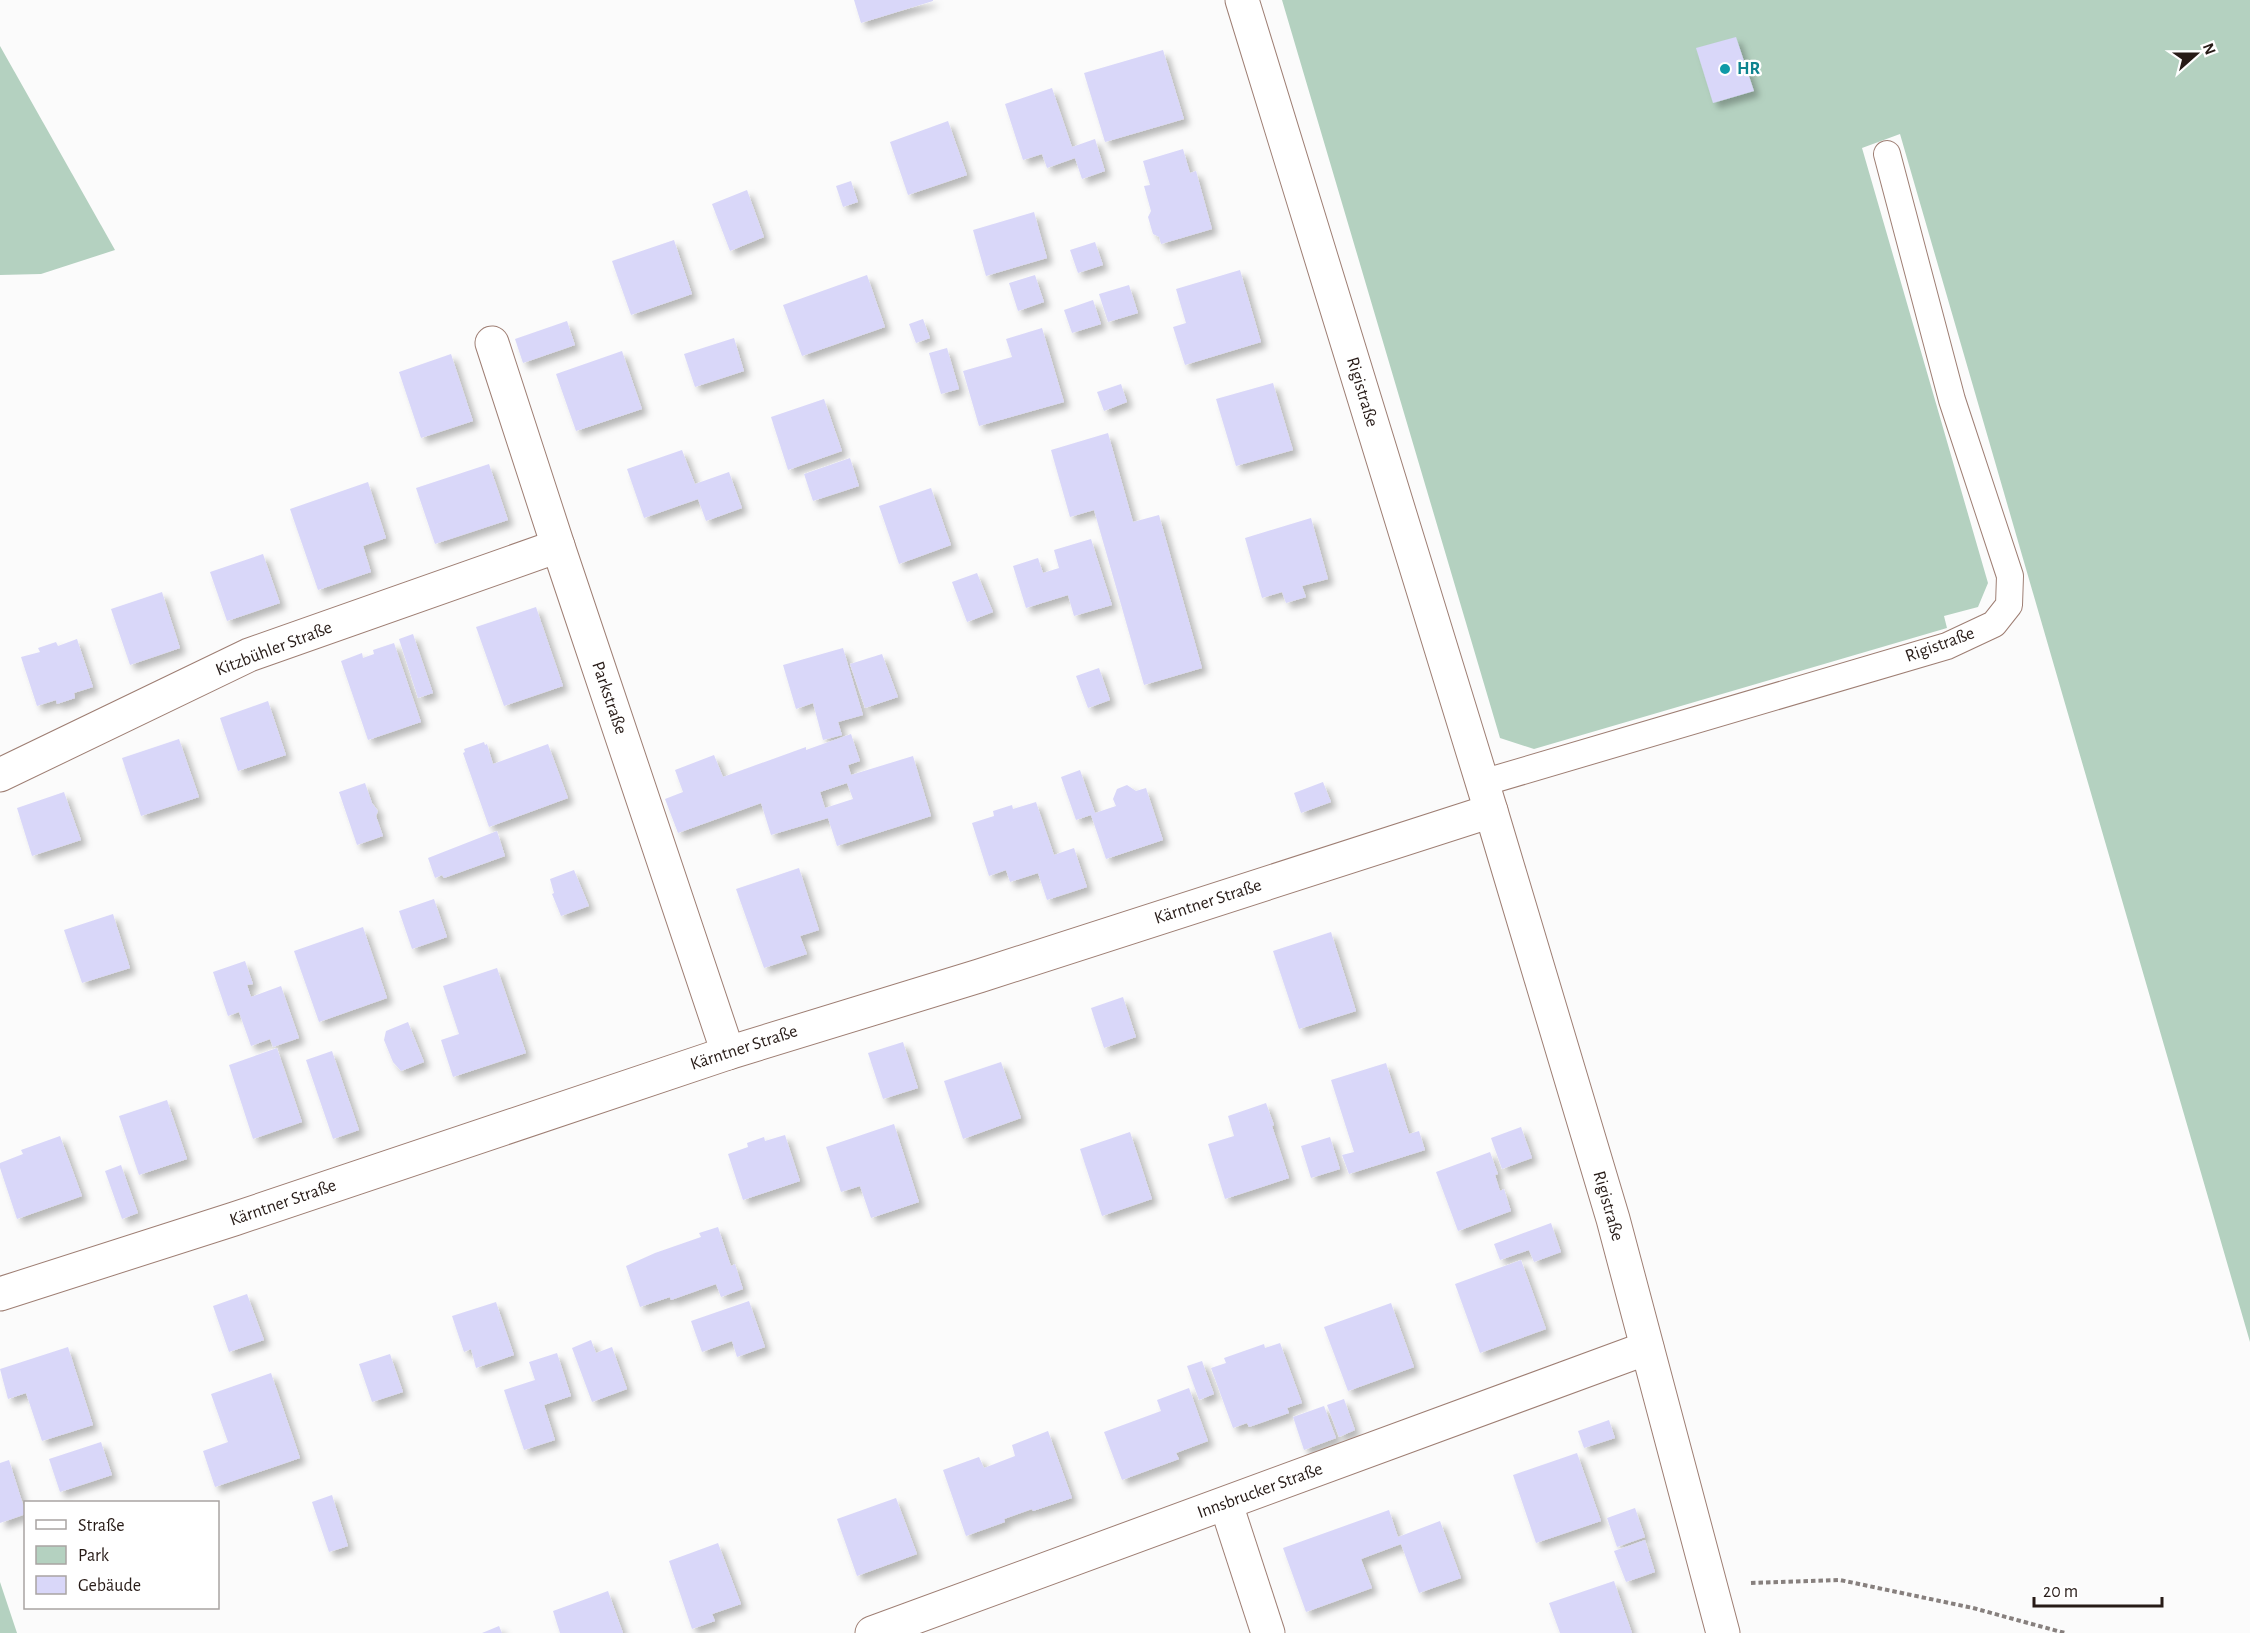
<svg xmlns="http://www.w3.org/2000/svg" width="2250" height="1633" font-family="'Alegreya Sans',sans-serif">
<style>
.green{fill:#b4d1c0}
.building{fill:#d9d7f9;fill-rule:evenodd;filter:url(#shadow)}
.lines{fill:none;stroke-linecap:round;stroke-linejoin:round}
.lane-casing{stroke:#9e7e73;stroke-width:28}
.street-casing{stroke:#9e7e73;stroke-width:35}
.path{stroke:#87807e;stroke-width:4;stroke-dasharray:4.5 3;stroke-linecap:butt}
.lane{stroke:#fff;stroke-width:26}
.street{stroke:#fff;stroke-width:33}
.culture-dot{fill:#0f9aa8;stroke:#fff;stroke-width:2}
.labels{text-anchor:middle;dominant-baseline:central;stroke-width:4.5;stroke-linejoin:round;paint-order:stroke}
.culture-label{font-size:18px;font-weight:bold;fill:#0d838f;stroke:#fff;text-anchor:start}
.street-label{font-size:18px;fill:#271b17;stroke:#fff}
</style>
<defs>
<filter id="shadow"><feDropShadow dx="5.5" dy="5.5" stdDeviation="3" flood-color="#0004"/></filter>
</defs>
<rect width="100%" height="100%" fill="#fbfbfb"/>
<g class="green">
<path d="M1282,0H2250V1342L1900,134L1862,148L1988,583L1978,607L1944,616L1947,628L1534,749L1500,738Z"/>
<path d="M0,46L115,250L41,274L0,275Z"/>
<path d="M0,1582L17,1633H0Z"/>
</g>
<g class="building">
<path d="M854,0H933V1L861,23Z"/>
<path d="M1736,37L1754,91L1713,103L1696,48Z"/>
<path d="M1163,50L1184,119L1105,142L1084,73Z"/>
<path d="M1052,88L1072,147L1095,139L1105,171L1082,179L1075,158L1047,168L1042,154L1023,160L1005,104Z"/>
<path d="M948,121L967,175L908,195L890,142Z"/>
<path d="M1183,149L1190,173L1196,171L1212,229L1161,244L1159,237L1153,234L1148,217L1151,211L1144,186L1150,185L1143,161Z"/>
<path d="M851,181L858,202L843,207L836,186Z"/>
<path d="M747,190L764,237L730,251L712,204Z"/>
<path d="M1034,212L1047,258L986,276L973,230Z"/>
<path d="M674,240L692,294L631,315L612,261Z"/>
<path d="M1095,242L1103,265L1078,273L1070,250Z"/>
<path d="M1240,270L1261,342L1185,365L1173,327L1186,323L1176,289Z"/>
<path d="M867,275L885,327L802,356L783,305Z"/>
<path d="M1035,275L1044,302L1018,311L1009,283Z"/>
<path d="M1129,285L1138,313L1108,322L1099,294Z"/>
<path d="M1093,300L1101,324L1072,333L1064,310Z"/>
<path d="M923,319L930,338L916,343L909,324Z"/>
<path d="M567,321L575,345L523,363L515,339Z"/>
<path d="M1042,328L1064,402L979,426L963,371L1012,357L1006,339Z"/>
<path d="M734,338L744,371L695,387L684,354Z"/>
<path d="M947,348L959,389L941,394L929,353Z"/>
<path d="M622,351L642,409L576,431L556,374Z"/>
<path d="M451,354L473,421L421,438L399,372Z"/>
<path d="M1273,383L1293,450L1236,466L1216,399Z"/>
<path d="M1121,384L1127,402L1104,411L1097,392Z"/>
<path d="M824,399L842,451L788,470L771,417Z"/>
<path d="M1108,433L1133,522L1159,515L1202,668L1144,685L1094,510L1070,517L1051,450Z"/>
<path d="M682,450L695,484L729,472L742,508L706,521L698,499L644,518L627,469Z"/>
<path d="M850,458L859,486L813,501L804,474Z"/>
<path d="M489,464L508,520L435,544L416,488Z"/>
<path d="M368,482L386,538L363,546L371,572L318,590L290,509Z"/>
<path d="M931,488L951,545L899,564L879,506Z"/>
<path d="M1311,518L1328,579L1302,586L1306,597L1286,603L1282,592L1262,598L1245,538Z"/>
<path d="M1091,539L1112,605L1074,616L1068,595L1026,608L1013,566L1038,558L1043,573L1059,568L1054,550Z"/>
<path d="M263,554L280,603L227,621L210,572Z"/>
<path d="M977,573L993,612L967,622L952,582Z"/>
<path d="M162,592L180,648L130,665L111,609Z"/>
<path d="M536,607L563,686L504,706L476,627Z"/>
<path d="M413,634L433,693L418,698L399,639Z"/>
<path d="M77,639L93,687L74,693L75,698L57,704L56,700L37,706L21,657L40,652L38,648L56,642L58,646Z"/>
<path d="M394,643L421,722L368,740L341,661L362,653L363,658L374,654L373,650Z"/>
<path d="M843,648L863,715L838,722L842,735L823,740L813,703L796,709L783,665Z"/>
<path d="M882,654L898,697L865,708L850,664Z"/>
<path d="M1099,668L1110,700L1088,708L1076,676Z"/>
<path d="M268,701L286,755L238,771L220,718Z"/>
<path d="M851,734L860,761L848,765L851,775L913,756L931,816L837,846L828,818L771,835L761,803L678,833L665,799L683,792L675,770L714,755L723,777L806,747V750ZM847,783L853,799L825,808L820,792Z"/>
<path d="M179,739L199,797L141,816L122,758Z"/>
<path d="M484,742L485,745L487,744L493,764L548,744L568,798L489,827L463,753L465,752L464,749Z"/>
<path d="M1080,770L1095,813L1116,806L1113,799L1117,789L1127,785L1136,791L1146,788L1163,840L1106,859L1091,815L1076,820L1061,777Z"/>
<path d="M1323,782L1331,802L1301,813L1294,793Z"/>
<path d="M365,783L372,803L378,811L376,816L383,836L357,845L339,792Z"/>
<path d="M64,792L81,840L32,856L17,808Z"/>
<path d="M1036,802L1054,855L1074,848L1087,887L1047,900L1038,873L1010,882L1006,870L989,876L972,823L994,816L993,811L1012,805L1013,809Z"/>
<path d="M497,831L505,856L444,878L442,875L435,878L428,858Z"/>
<path d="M799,868L819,930L800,936L807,954L764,968L736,889Z"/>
<path d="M574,870L589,906L561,916L552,894L554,893L550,879Z"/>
<path d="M434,899L447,937L412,949L399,911Z"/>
<path d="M113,914L130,968L82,983L64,930Z"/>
<path d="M363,927L387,998L319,1022L294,951Z"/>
<path d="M1331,932L1356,1011L1299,1029L1273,951Z"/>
<path d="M245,961L253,984L247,985L251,997L281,986L299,1038L273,1047L270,1039L251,1046L239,1012L228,1016L213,972Z"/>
<path d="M497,968L526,1053L453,1077L441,1040L459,1034L443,986Z"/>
<path d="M1123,997L1136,1037L1104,1048L1091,1008Z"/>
<path d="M408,1022L424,1062L401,1071L393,1062L384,1040L386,1031Z"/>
<path d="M903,1042L918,1088L883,1099L868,1053Z"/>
<path d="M277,1048L302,1122L253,1139L229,1065Z"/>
<path d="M332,1051L359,1130L333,1139L306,1060Z"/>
<path d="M1001,1062L1021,1118L963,1139L944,1081Z"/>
<path d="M1386,1063L1409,1134L1419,1131L1425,1150L1349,1174L1342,1155L1354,1152L1331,1080Z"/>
<path d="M167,1100L187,1159L139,1175L119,1116Z"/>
<path d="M1266,1103L1274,1125L1272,1126L1289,1178L1225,1199L1208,1144L1234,1136L1228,1116Z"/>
<path d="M894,1124L919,1202L871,1218L860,1186L841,1192L826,1147Z"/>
<path d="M1521,1127L1532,1158L1502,1169L1491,1138Z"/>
<path d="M1130,1132L1152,1199L1102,1216L1080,1149Z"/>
<path d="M785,1135L800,1181L743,1200L728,1154L748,1147L747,1143L764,1137L765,1141Z"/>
<path d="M60,1136L82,1196L17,1219L0,1168V1163L23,1154L21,1150Z"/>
<path d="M1330,1137L1340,1169L1311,1178L1301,1146Z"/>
<path d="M1490,1152L1498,1174L1495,1175L1500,1191L1504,1189L1511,1211L1458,1231L1436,1172Z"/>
<path d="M121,1165L138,1213L122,1219L105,1171Z"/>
<path d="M1551,1223L1561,1252L1534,1262L1529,1250L1500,1260L1494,1244Z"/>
<path d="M718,1227L731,1266L735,1264L743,1289L721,1297L716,1284L671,1300L670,1297L640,1307L626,1266L655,1253L701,1237L699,1233Z"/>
<path d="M1521,1260L1546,1329L1480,1353L1455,1284Z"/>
<path d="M247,1294L264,1340L229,1352L213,1306Z"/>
<path d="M749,1301L765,1347L737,1357L732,1341L702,1352L691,1321Z"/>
<path d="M496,1302L514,1355L476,1368L471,1349L464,1352L452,1316Z"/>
<path d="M1391,1303L1414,1367L1348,1391L1324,1327Z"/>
<path d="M591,1340L596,1353L612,1347L627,1389L592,1402L572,1348Z"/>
<path d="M1280,1343L1302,1403L1287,1408L1289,1413L1249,1427L1247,1423L1233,1428L1211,1368L1226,1363L1224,1358L1264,1344L1265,1348Z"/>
<path d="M68,1347L93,1425L42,1441L26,1393L8,1399L0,1369Z"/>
<path d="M557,1353L571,1396L544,1405L555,1440L524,1450L504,1390L535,1380L529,1362Z"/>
<path d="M390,1354L403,1392L372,1402L359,1364Z"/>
<path d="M1202,1361L1214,1394L1199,1400L1187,1366Z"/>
<path d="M271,1373L300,1458L215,1487L203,1451L228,1442L211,1394Z"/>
<path d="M1189,1388L1208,1441L1176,1453L1179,1459L1122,1480L1104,1432L1161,1411L1157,1400Z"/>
<path d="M1344,1399L1355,1430L1339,1437L1327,1405Z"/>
<path d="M1324,1406L1336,1438L1304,1450L1293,1417Z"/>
<path d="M1609,1420L1615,1438L1584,1448L1578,1431Z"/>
<path d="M1048,1431L1072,1498L1033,1511L1032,1509L1004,1519L1005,1522L966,1536L943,1470L979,1457L984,1468L1015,1456L1012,1445Z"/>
<path d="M101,1442L112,1475L60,1492L49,1459Z"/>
<path d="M1577,1453L1601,1521L1536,1543L1513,1475Z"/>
<path d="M9,1460L26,1514L0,1523V1463Z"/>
<path d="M332,1495L348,1546L329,1552L312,1502Z"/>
<path d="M896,1498L917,1554L857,1576L837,1519Z"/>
<path d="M1635,1508L1645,1537L1617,1547L1607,1518Z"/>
<path d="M1389,1510L1398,1537L1440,1521L1461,1578L1419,1593L1401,1544L1361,1559L1372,1588L1306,1612L1283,1548Z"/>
<path d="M1645,1540L1655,1572L1626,1582L1614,1551Z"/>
<path d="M718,1543L741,1604L712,1614L715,1621L692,1629L669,1561Z"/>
<path d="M1614,1581L1632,1633H1560L1549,1603Z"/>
<path d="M608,1591L623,1633H560L553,1611Z"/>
<path d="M499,1626L502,1633H482Z"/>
</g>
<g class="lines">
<g class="lane-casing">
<path id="lane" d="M1482,783L1947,646L1994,624L2009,605L2010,576L1952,400L1887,154"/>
</g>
<g class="street-casing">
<g id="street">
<path d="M1242,0L1491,811L1613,1219L1723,1633"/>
<path d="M492,343L558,546L728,1053"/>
<path d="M0,775L249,655L558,546"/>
<path d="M0,1294L234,1219L728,1053L979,976L1491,811"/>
<path d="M1226,1504L1268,1633"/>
<path d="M872,1633L1647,1348"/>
</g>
</g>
<path class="path" d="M1751,1583L1840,1580L1973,1608L2065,1633"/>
<use href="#lane" class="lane"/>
<use href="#street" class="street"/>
</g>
<circle class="culture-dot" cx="1725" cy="69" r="6"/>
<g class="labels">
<g class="culture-label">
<text x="1737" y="69">HR</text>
</g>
<g class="street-label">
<text transform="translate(1362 392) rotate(73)">Rigistraße</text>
<text transform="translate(1940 645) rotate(-20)">Rigistraße</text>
<text transform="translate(274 649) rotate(-21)">Kitzbühler Straße</text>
<text transform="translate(609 698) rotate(71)">Parkstraße</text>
<text transform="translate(1208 902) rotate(-18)">Kärntner Straße</text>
<text transform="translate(744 1048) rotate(-18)">Kärntner Straße</text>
<text transform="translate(283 1203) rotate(-19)">Kärntner Straße</text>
<text transform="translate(1608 1206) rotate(74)">Rigistraße</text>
<text transform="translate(1260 1491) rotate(-20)">Innsbrucker Straße</text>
</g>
</g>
<rect x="24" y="1501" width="195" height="108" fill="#ffffff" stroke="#a9a4a2" stroke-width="1.5"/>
<rect x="36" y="1520" width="30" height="9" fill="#ffffff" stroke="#a9a4a2" stroke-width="1.5"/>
<text x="78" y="1531" font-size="18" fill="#271b17">Straße</text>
<rect x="36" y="1546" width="30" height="18" fill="#b4d1c0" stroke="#a9a4a2" stroke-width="1.5"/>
<text x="78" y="1561" font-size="18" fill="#271b17">Park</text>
<rect x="36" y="1576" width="30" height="18" fill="#d9d7f9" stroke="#a9a4a2" stroke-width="1.5"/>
<text x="78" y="1591" font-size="18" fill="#271b17">Gebäude</text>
<g transform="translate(2196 54) rotate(69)" stroke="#ffffff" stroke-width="4.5" paint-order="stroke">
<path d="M0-4.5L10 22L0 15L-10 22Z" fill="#271b17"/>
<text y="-9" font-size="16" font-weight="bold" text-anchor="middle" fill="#271b17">N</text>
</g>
<path d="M2034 1597v9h128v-9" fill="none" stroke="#271b17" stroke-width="3"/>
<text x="2043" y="1597" font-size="18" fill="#271b17" stroke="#ffffff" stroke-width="4.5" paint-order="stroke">20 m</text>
</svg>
